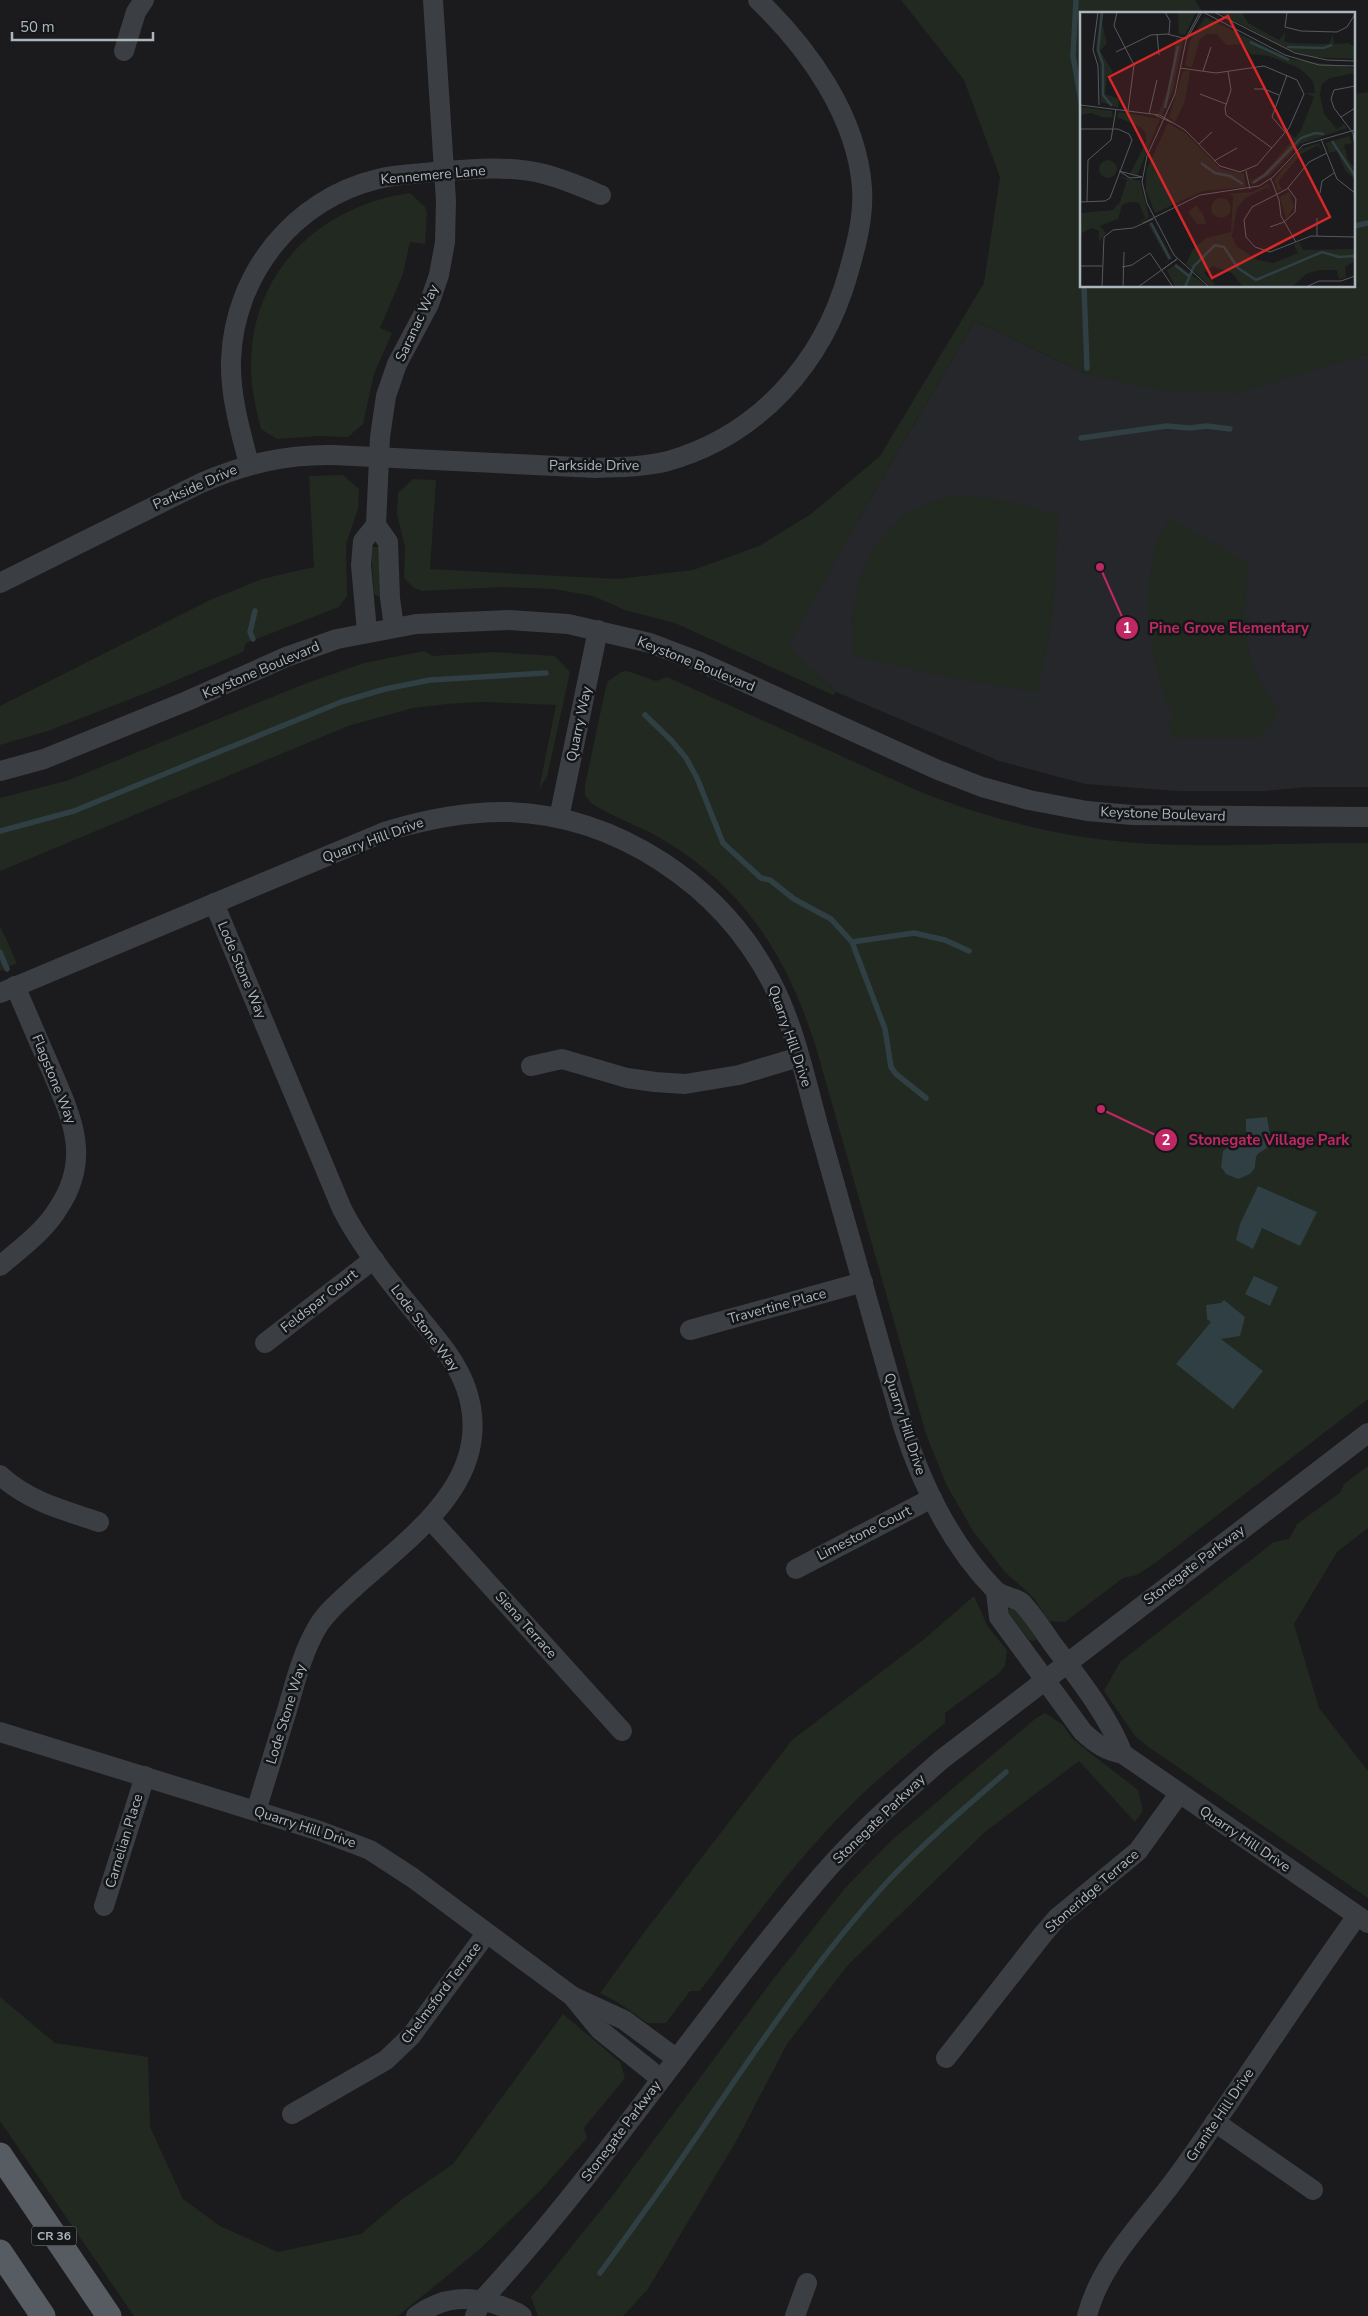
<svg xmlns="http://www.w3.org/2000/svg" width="1368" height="2316" font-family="'Nunito Sans',sans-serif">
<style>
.built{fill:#26272a}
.green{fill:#212920}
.water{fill:#2f3f43}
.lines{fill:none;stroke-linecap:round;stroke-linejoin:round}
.stream{stroke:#2f3f43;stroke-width:5.5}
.minor{stroke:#3b3e43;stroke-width:20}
.major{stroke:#575c62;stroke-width:25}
.labels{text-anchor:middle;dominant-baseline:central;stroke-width:5;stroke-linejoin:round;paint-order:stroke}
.shield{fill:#151618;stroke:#7f868c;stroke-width:1}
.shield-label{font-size:12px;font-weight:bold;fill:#adb6bd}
.street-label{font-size:14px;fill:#adb6bd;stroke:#151618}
.inset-river{fill:none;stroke:#2f3f43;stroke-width:2.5}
.inset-road{fill:none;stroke:#55595d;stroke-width:1}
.view{fill:#d62828;fill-opacity:0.15;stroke:#d62828;stroke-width:2.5}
.inset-edge{fill:none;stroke:#adb6bd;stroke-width:2.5}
.leader{fill:none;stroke:#c02865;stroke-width:2}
.callout-dot{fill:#c02865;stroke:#151618;stroke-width:2}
.mark-label{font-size:15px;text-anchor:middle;font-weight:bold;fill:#fff}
.callout-label{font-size:15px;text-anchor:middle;font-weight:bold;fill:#c02865;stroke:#151618;stroke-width:5;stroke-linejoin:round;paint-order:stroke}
</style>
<rect width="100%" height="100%" fill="#1b1b1d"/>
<path class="built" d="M975,321L1089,375L1318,368L1368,354V787H1308L1266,791H1178L1085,784L999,761L836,692L787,646L877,487Z"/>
<g class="green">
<path d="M901,0H1195L1204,14H1082V286H1354V94L1368,92V354L1237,393L1160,390L1089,375L975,321L877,487L788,646L836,692L833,695L675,623L625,610L593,596L554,589L502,587L422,591L414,588L404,578L405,547L397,514L398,493L413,479L436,480L430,569L618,579L693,570L759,546L811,514L880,456L984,283L1000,177L964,80Z"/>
<path d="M410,193L425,207L427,212L425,244L410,242L403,274L380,328L392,333L374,374L363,424L348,437L318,436L277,439L261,429C256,409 251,389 251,369C249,273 319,206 410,193Z"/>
<path d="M343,475L359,489L358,509L346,544L347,596L339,607L246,643L243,652L146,693L48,731L0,745V706L210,600L262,579L314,567L309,476Z"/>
<path d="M949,496L999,499L1059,515L1052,622L1037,692L962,680L853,656L851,620L858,583L875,545L905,513Z"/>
<path d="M1170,518L1250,564C1242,604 1242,652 1264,689C1269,697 1275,704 1280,711L1258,738H1173L1169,725L1174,711L1167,706L1154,658L1148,620V584L1157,541Z"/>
<path d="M373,547H378L381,596L379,597L374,594L371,549Z"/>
<path d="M424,651L433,656L494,652L555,656L570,672L547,777L539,789L556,705L483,702L447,704L413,708L348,726L0,871V798L69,780L299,686L364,663Z"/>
<path d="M627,671L656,681L667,677L923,793C988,818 1055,836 1125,842C1205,849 1287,842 1368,843V1399L1158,1561L1137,1575L1123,1578L1065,1622L1049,1621L1032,1596L1005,1572L973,1531L946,1484L926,1434L815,1044C787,959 748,893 670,844C645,828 617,819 592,804L585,795V785L607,682L621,672Z"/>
<path d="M0,926L17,963L0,971Z"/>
<path d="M1368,1466V1528L1337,1552L1294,1624L1319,1708L1368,1771V1898L1147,1746L1135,1736L1104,1691L1120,1662L1274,1542L1289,1539L1297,1524L1341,1492L1344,1484Z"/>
<path d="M974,1596L988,1627L1007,1650L1005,1666L998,1674L945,1713V1723C915,1748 884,1773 856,1800C797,1858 749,1924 700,1991H690L666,2023H647L619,2003L600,1993L643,1934L792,1740L923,1640Z"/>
<path d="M1013,1604L1037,1639L1034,1641L1029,1640L1008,1612L1010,1605Z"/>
<path d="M1045,1713L1063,1725L1072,1738L1085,1749L1138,1790L1143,1811L1135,1822L1079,1761L985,1832L848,1965L787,2044L738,2138L648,2289L623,2316H538L531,2297L613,2195L771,1982L845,1888L893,1839L1036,1718Z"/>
<path d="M0,1997L55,2043L148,2057L150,2127L183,2199L220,2226L278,2252L361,2234L401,2200L453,2164L563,2014L620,2062L625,2078L584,2128L587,2138L540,2191L480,2249L398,2316H134L0,2121Z"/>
</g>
<g class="water">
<path d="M1267,1117L1271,1140L1269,1146C1258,1156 1256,1149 1255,1168L1250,1174L1238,1179L1226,1174L1221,1167L1223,1151L1228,1147L1241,1145L1246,1139V1119Z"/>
<path d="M1258,1186L1317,1212L1300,1246L1262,1228L1253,1249L1236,1240L1240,1224Z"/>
<path d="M1254,1276L1278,1287L1270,1306L1245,1294Z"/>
<path d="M1224,1300L1245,1317L1240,1336L1221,1339L1263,1371L1233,1409L1176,1364L1211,1322L1207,1319L1206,1305L1221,1303Z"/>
</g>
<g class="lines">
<g class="stream">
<path d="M1076,0L1073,56L1082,107"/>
<path d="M1354,226L1368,223"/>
<path d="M1082,261V268"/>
<path d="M1084,286L1087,368"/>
<path d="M1081,438L1167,426L1190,428L1207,426L1230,429"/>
<path d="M253,639L250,632L255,611"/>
<path d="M645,715L671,740L686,758L697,778L723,843L761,878L770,880L794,899L831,919L852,942L885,1029L891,1067L896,1074L926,1098"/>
<path d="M0,831L74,811L341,702L385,689L430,680L546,673"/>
<path d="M852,942L914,933L945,940L969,951"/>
<path d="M0,952L7,969"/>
<path d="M600,2273C624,2240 648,2207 671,2174C740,2074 806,1970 889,1880C926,1841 966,1807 1006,1772"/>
</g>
<g class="minor">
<path d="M124,51L136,12L144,0"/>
<path d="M249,464C240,430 230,395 231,360C234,274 294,199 378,179C396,174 416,174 434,172C470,169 508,165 544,174C564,179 582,187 601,195"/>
<path d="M376,525L388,542L390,598L394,627"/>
<path d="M0,583L201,483C245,464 286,454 334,455L596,468C620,467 645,467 668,461C759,435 823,363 848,274C856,246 864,217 862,188C857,116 808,48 758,0"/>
<path d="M367,632L361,565L363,541L376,525L380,437L386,396L397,364L429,304L439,275L445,242L446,201L433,0"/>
<path d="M0,771L44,759L187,701L286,657L337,639L416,624L509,620L568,624L650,643L700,662L938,770L982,787L1029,800L1087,811L1132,815L1368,817"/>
<path d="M559,818L598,630"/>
<path d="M214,903L342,1209C360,1244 384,1275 409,1305C430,1331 455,1357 466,1388C497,1477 414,1534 357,1585C343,1598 328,1610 318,1626C303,1651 296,1679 288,1707C277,1742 267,1776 256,1811"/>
<path d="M0,993L387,831C427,819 467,811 509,812C618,816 721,885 771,981C794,1025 805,1077 818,1125C847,1225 874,1326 903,1426C922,1485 951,1545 995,1590C1002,1597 1015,1597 1022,1603C1034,1616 1044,1632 1054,1646C1079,1679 1108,1715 1123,1754"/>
<path d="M531,1066L562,1059L627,1078L655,1082L685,1084L739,1075L799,1057"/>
<path d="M0,1266C21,1248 45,1231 59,1207C92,1157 71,1116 50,1067C38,1040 27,1013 15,986"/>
<path d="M690,1330L863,1282"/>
<path d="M265,1343L374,1259"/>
<path d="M0,1475C28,1501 63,1510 99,1522"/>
<path d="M430,1519L622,1731"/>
<path d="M796,1569L932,1498"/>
<path d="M996,1592L999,1617L1083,1732C1097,1745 1106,1750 1123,1754L1368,1923"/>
<path d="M0,1732L320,1831L370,1850L413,1878L572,1996L600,2030L661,2079"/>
<path d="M104,1906L145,1776"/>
<path d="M574,1997L624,2020L677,2059"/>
<path d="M946,2058L1044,1933L1057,1918L1138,1851L1179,1794"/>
<path d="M292,2114L386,2060L411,2036L486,1934"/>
<path d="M1215,2122L1313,2190"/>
<path d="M416,2316C443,2296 470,2295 501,2306C508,2309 517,2311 522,2316"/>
<path d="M475,2316L482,2300C604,2168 701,2017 817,1881C854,1837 898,1798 941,1760L1368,1433"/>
<path d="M795,2316L807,2283"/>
<path d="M1087,2316C1101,2261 1146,2220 1179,2174C1240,2089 1296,2001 1357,1916"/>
</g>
<g class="major">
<path d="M0,2155L109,2316"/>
<path d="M0,2252L43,2316"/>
</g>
</g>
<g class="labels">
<rect class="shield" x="31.5" y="2226.5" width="45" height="19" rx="4"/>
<g class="shield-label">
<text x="54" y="2236">CR 36</text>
</g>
<g class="street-label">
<text transform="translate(433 175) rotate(-5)">Kennemere Lane</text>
<text transform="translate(417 323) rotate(-65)">Saranac Way</text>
<text x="594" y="465">Parkside Drive</text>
<text transform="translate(195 487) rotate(-24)">Parkside Drive</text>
<text transform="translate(696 664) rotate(22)">Keystone Boulevard</text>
<text transform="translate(261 670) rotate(-23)">Keystone Boulevard</text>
<text transform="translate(579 724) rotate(-78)">Quarry Way</text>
<text transform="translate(1163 814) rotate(2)">Keystone Boulevard</text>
<text transform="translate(373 840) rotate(-20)">Quarry Hill Drive</text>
<text transform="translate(242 970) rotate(67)">Lode Stone Way</text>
<text transform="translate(790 1036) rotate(71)">Quarry Hill Drive</text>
<text transform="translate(54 1079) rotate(68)">Flagstone Way</text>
<text transform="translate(319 1301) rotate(-38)">Feldspar Court</text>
<text transform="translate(777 1306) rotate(-15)">Travertine Place</text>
<text transform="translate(425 1328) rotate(53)">Lode Stone Way</text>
<text transform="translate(905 1424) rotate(72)">Quarry Hill Drive</text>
<text transform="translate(864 1533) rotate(-27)">Limestone Court</text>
<text transform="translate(1194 1565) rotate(-37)">Stonegate Parkway</text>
<text transform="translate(526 1625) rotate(48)">Siena Terrace</text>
<text transform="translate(286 1714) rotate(-73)">Lode Stone Way</text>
<text transform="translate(879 1819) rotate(-44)">Stonegate Parkway</text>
<text transform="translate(305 1827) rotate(18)">Quarry Hill Drive</text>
<text transform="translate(1245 1839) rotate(34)">Quarry Hill Drive</text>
<text transform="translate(124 1841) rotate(-73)">Carnelian Place</text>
<text transform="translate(1092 1891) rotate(-41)">Stoneridge Terrace</text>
<text transform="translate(441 1993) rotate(-53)">Chelmsford Terrace</text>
<text transform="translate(1220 2115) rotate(-56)">Granite Hill Drive</text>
<text transform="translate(621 2131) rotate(-53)">Stonegate Parkway</text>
</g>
</g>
<g transform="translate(1080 12)">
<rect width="275" height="275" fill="#1b1b1d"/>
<path d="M20,0H24L22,11L27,31L20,39L33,60L27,65L25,82L39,87L38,96L21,90L20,54L16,37ZM98,0H116L105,23L99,22ZM138,0H162L168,11L199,28L206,19L204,29L211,31L249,32L253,22L254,32L268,31L275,35V47L233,45L211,39ZM125,5L211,47L275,56V61L250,66L242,72L240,82L244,102L257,117L264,112L267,116L220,132L189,164L171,172L169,161L171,169L183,162L213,128L208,120L215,126L221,118L234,85L226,81H235L234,75L232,68L219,56L189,44L170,42L163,32L146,33L137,22H127L120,27L112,55L105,54L110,29ZM96,26L103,29L93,79L82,103L71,97L79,100L90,72ZM103,59H110L105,89L95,110L89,105ZM0,95L32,99L33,106L21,105L11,101L0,103ZM39,100L80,107L58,162H50L66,130V121L60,115L37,105ZM88,111L104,120L141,157L164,162L166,175L123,179L75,201L66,179V159ZM269,124L272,131L264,133L268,148L275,156V168L265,158L257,139L249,141L246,131ZM239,131L243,140L238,133L220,143L198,170L202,178L198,179L194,168L207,152L221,137ZM19 157a9 9 0 1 1 18 0a9 9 0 1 1-18 0ZM38,164L60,169L69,205L63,209L56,212L65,206L59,191L50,190L42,193L38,207L20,214L26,221L19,230V219L12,216L0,222L2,201L33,198L40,190L47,168ZM188,172L193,182L188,175L165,186L157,196L152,224L156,234L178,248L194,251L218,241L214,233L219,230L223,238L275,237V249L265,255L266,265L259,267L257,258H239L226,262L212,275H163L152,261L133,254L124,261L135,272L131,275L106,252L113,237L126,226L151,220L153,184L147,182L172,180ZM209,180L214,195L206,207L200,185ZM131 196a10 10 0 1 1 20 0a10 10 0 1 1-20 0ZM116,193L123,202L126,212H117L108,200ZM72,210L92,246L83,253L88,248L68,212ZM97,252L120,269L127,275H95L87,258Z" fill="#212920"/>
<path class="inset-river" d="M22,0L18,38L23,52V83L32,94M170,30L209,48M207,35L243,36L252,33M85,96L98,34M252,129L275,164M121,151L135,161L150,164L163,172M173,171L186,162L221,126L235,121L244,122M71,211L90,247M95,253L110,265M105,275L114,254L135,233L144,235L158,256L176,268L242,240L259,245L275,244"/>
<path class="inset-road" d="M18,0L13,38L18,54L19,93M37,0L34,14L54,53L48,99M85,0L90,9L89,22M120,0L107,24L95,82L67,144L62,170L67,191L94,243L129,275M123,0L205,43L239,53L275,54M134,0L215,41L247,48L275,49M205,15L221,19L257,20L267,15L275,2M205,15L207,0M77,22L79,43M107,27L122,0M36,40L71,23L87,22L107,27M123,59L131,35M148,59L151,78L145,96L146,103L192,136M275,74L254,78L251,87L254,96L273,121L275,135M174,77H184L199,83M120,82L146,92M0,93L80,103L105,118L140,154L160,160L177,153L209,116L224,82L217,68L184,54L136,61L100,56M69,102L77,68M75,103L93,111M261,105L275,96M0,117H38L49,122L52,128L30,186L25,189L0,190M205,120L192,105L207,63M241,127L257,167L275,181M119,132L132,120M247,141L229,150L207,177L172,195L164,208L166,225L175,235L190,240L231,224L275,225M134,149L157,136M39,159L50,166L62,165M39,159L62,165M166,159L170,177M191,167L199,188L201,204L216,230M240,181L242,169L254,161M7,190L8,148L31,128L36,97M63,211L120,183L179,174L193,165L223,133L275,118M190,215L204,210L215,200L216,187L208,176M237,224V206M0,254H22M42,255L52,253L70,241L93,275M83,257L97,247M22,275L24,225L33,218L53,216L73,207M43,275L44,240M58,275L97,247M226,275L239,269H261L275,264"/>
<path class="view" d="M148,4L250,205L132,266L29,65Z"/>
<rect width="275" height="275" class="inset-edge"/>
</g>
<path class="leader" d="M1100 567L1127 628M1101 1109L1166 1140"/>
<g class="callout-dot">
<circle cx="1100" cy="567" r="5"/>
<circle cx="1101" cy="1109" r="5"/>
<circle cx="1127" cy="628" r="12"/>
<circle cx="1166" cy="1140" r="12"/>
</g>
<g class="mark-label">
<text x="1127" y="633">1</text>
<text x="1166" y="1145">2</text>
</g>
<g class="callout-label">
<text x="1229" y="633">Pine Grove Elementary</text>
<text x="1269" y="1145">Stonegate Village Park</text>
</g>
<path d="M12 32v8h141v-8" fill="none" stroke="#adb6bd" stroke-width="2.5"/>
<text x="20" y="32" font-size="15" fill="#adb6bd" stroke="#151618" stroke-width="4" paint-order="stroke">50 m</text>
</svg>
